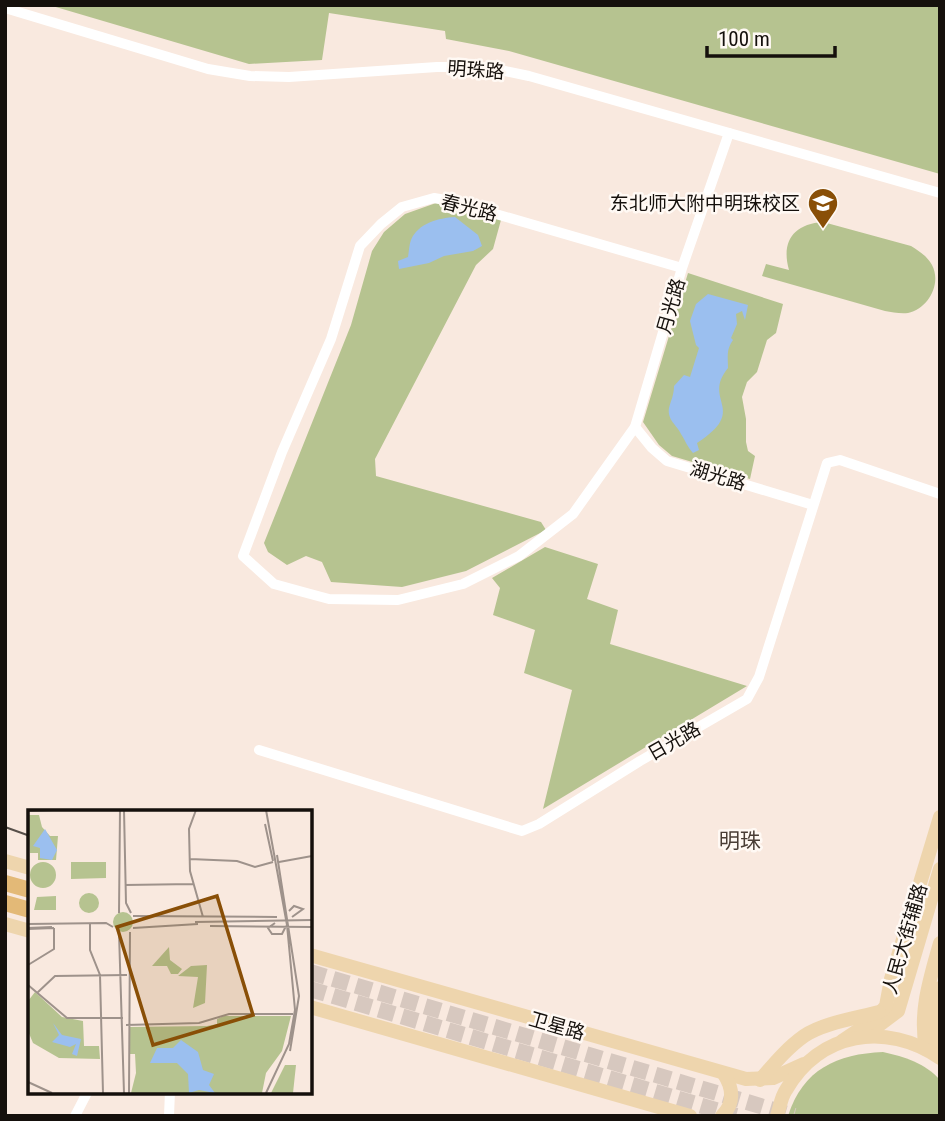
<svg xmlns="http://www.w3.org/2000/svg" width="945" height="1121" font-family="'Roboto Condensed','Noto Sans SC',sans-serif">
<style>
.green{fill:#b6c390}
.water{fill:#9bbfef}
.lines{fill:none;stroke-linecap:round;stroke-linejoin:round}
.highway-tunnel{stroke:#d7c8bf;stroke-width:16;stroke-dasharray:16 8;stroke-linecap:butt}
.minor{stroke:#fff;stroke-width:10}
.major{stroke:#eed5ad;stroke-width:14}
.highway{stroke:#e3b977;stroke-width:16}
.tram{stroke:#574f49;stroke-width:2}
.labels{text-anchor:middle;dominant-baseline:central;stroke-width:5;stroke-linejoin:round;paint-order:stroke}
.street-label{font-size:19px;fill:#15100c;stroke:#fff9f4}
.poi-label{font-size:19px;fill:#15100c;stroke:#fff9f4;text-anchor:end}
.neighbourhood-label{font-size:21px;fill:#493d35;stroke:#fff9f4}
.inset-road{fill:none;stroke:#9e928b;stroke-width:2}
.view{fill:#894f07;fill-opacity:0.15;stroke:#894f07;stroke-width:3.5}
.inset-edge{fill:none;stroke:#15100c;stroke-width:3.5}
</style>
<rect width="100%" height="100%" fill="#f9e9df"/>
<g class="green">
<path d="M49,5H940V174L509,51L446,39L445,31L329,13L322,60L249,64Z"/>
<path d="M436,203L501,220L493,249L476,265L375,459L376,476L541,522L546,530L466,571L402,587L331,582L322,562L306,556L287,565L268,552L264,543L351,325L372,251L384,232L405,214Z"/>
<path d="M823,222L911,246C919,251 927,256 932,265C942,284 928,309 908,313C900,314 892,312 885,311L762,276L766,264L789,270C781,242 793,224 823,222Z"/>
<path d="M688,273L783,304L776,333L767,340L757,372L747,382L742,397L746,419V442L748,451L755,456L750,479L672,456L659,445L643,422Z"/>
<path d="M545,547L598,564L587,599L618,610L610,644L747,686L543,809L572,690L524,673L535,630L493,615L500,588L492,578Z"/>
<path d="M883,1052C905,1057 925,1063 940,1080V1116H788C803,1069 837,1054 883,1052Z"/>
</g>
<g class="water">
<path d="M455,217L478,235L482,246L473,251L444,256L429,263L399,269L398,261L408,257C409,252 409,245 411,240C418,223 439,218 455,217Z"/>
<path d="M708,294L748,305L745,320L742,311L736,314L737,324L731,338L733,340C726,350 728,356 728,368C701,401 750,409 697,443L699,450L693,453C687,446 686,442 681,434C677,425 667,420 669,408C671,400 674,395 674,386L684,375L690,377L699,348L696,345L690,321L696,304Z"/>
</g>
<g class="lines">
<g class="highway-tunnel">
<path d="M310,972L794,1116"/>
<path d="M310,989L736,1116"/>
</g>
<g class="minor">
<path d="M5,8L208,69L250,76L289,77L437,67H486L529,76L940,193"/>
<path d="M682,268L451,201L434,198L402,207L381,224L360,246L331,339L282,452L243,556L274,584L303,592L329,599L398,600L463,584L519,556L573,514L635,427L682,268L729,133"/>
<path d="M635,427L652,448L667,461L813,505"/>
<path d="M259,750L522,831L539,824L640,761L747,699L759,677L827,463L840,460L940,494"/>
<path d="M75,1116L88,1091"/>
<path d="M169,1116L170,1091"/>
</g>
<g class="major">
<path d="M5,861L30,868"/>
<path d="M5,924L30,931"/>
<path d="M310,955L746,1079L773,1078L804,1064"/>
<path d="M940,988C931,1016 934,1030 940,1057"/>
<path d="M310,1007L690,1116"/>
<path d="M874,1029L898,1011L940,869"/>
<path d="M842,1041L875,1019L886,1006L891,979L940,817"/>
<path d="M926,1049C919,1011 930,979 940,943"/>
<path d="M760,1080C774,1064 787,1048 804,1036C823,1023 857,1018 879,1012"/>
<path d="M722,1116C735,1103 733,1088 724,1074"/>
<path d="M777,1116C780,1107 781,1097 786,1090C819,1032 886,1021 940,1058"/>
</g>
<g class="highway">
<path d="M5,883L30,890"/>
<path d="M5,903L30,910"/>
</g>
<path class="tram" d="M5,827L30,836"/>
</g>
<defs>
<g id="school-pin" transform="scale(1.575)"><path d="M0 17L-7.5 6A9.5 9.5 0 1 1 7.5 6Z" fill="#894f07" stroke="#fff9f4"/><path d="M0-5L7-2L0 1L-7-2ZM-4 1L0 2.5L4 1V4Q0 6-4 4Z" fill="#fff"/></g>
</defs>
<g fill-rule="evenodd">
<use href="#school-pin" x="823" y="203"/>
</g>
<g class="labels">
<g class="street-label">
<text transform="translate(476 70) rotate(4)">明珠路</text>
<text transform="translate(469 208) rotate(14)">春光路</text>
<text transform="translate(671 306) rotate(-74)">月光路</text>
<text transform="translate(718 476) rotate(17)">湖光路</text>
<text transform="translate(674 741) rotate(-30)">日光路</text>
<text transform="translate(905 939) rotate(-74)">人民大街辅路</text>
<text transform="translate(557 1026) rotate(16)">卫星路</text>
</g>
<g class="poi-label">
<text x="800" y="203">东北师大附中明珠校区</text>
</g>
<g class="neighbourhood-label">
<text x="740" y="841">明珠</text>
</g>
</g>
<g transform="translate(28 810)">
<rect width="284" height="284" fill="#f9e9df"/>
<path d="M0,5H11L14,17L22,26H30L28,50H10V43H2ZM43,52H78V68L43,69ZM2 65a13 13 0 1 1 26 0a13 13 0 1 1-26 0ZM51 93a10 10 0 1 1 20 0a10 10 0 1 1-20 0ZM28,86V100H6L9,87ZM85 112a10 10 0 1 1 20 0a10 10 0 1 1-20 0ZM141,137L142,150L154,159L150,164H143L139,156H124ZM179,155L177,193L165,198L170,167L150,166L163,156ZM7,182L34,207L55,211L56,236H71L72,249L31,248L5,233L0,221V191ZM196,206H263L254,241L238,263L234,283H103L108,263L107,244H102V217L179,216L189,214V209ZM257,255H268L265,283H243Z" fill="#b6c390"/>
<path d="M17,19L29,40L24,50L12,48V38L5,36ZM25,213L34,225L53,229L49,246L44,244L48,234L42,237L24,232L31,225ZM153,230L170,242L175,260L186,264L181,275L187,283L171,280L161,283L160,264L149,253H122L129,238H145Z" fill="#9bbfef"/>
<path class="inset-road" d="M96,0L98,93L103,103M168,0L161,19L162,61L175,107M0,1L25,0M237,14L245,51M249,45L271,186L262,241M162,49L209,51L227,57L245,52M251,52L284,46M97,75L165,74M261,101L266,96L275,99L264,107M91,103L92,0M105,106L249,107M167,112L284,110M62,113V140L72,165L75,283M247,113L240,118L244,124H254L258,116M0,114L78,113L85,117M182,116L284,117M0,118L24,117M105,118L170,114M0,119L26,118M91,123L96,283M0,155L26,139V118M0,175L39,208H95M9,183L27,166L99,165M98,215L171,213L201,204H265M0,272L24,283M101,283L102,122M238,283L261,234L267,200L259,115L238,0"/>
<path class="view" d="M189,86L225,205L125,235L89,117Z"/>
<rect width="284" height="284" class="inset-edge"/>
</g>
<rect width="945" height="1121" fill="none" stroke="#15100c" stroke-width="14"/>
<path d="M707 46v10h128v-10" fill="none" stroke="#15100c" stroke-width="3.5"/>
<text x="718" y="46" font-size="21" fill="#15100c" stroke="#fff9f4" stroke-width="5" paint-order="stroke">100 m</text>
</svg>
